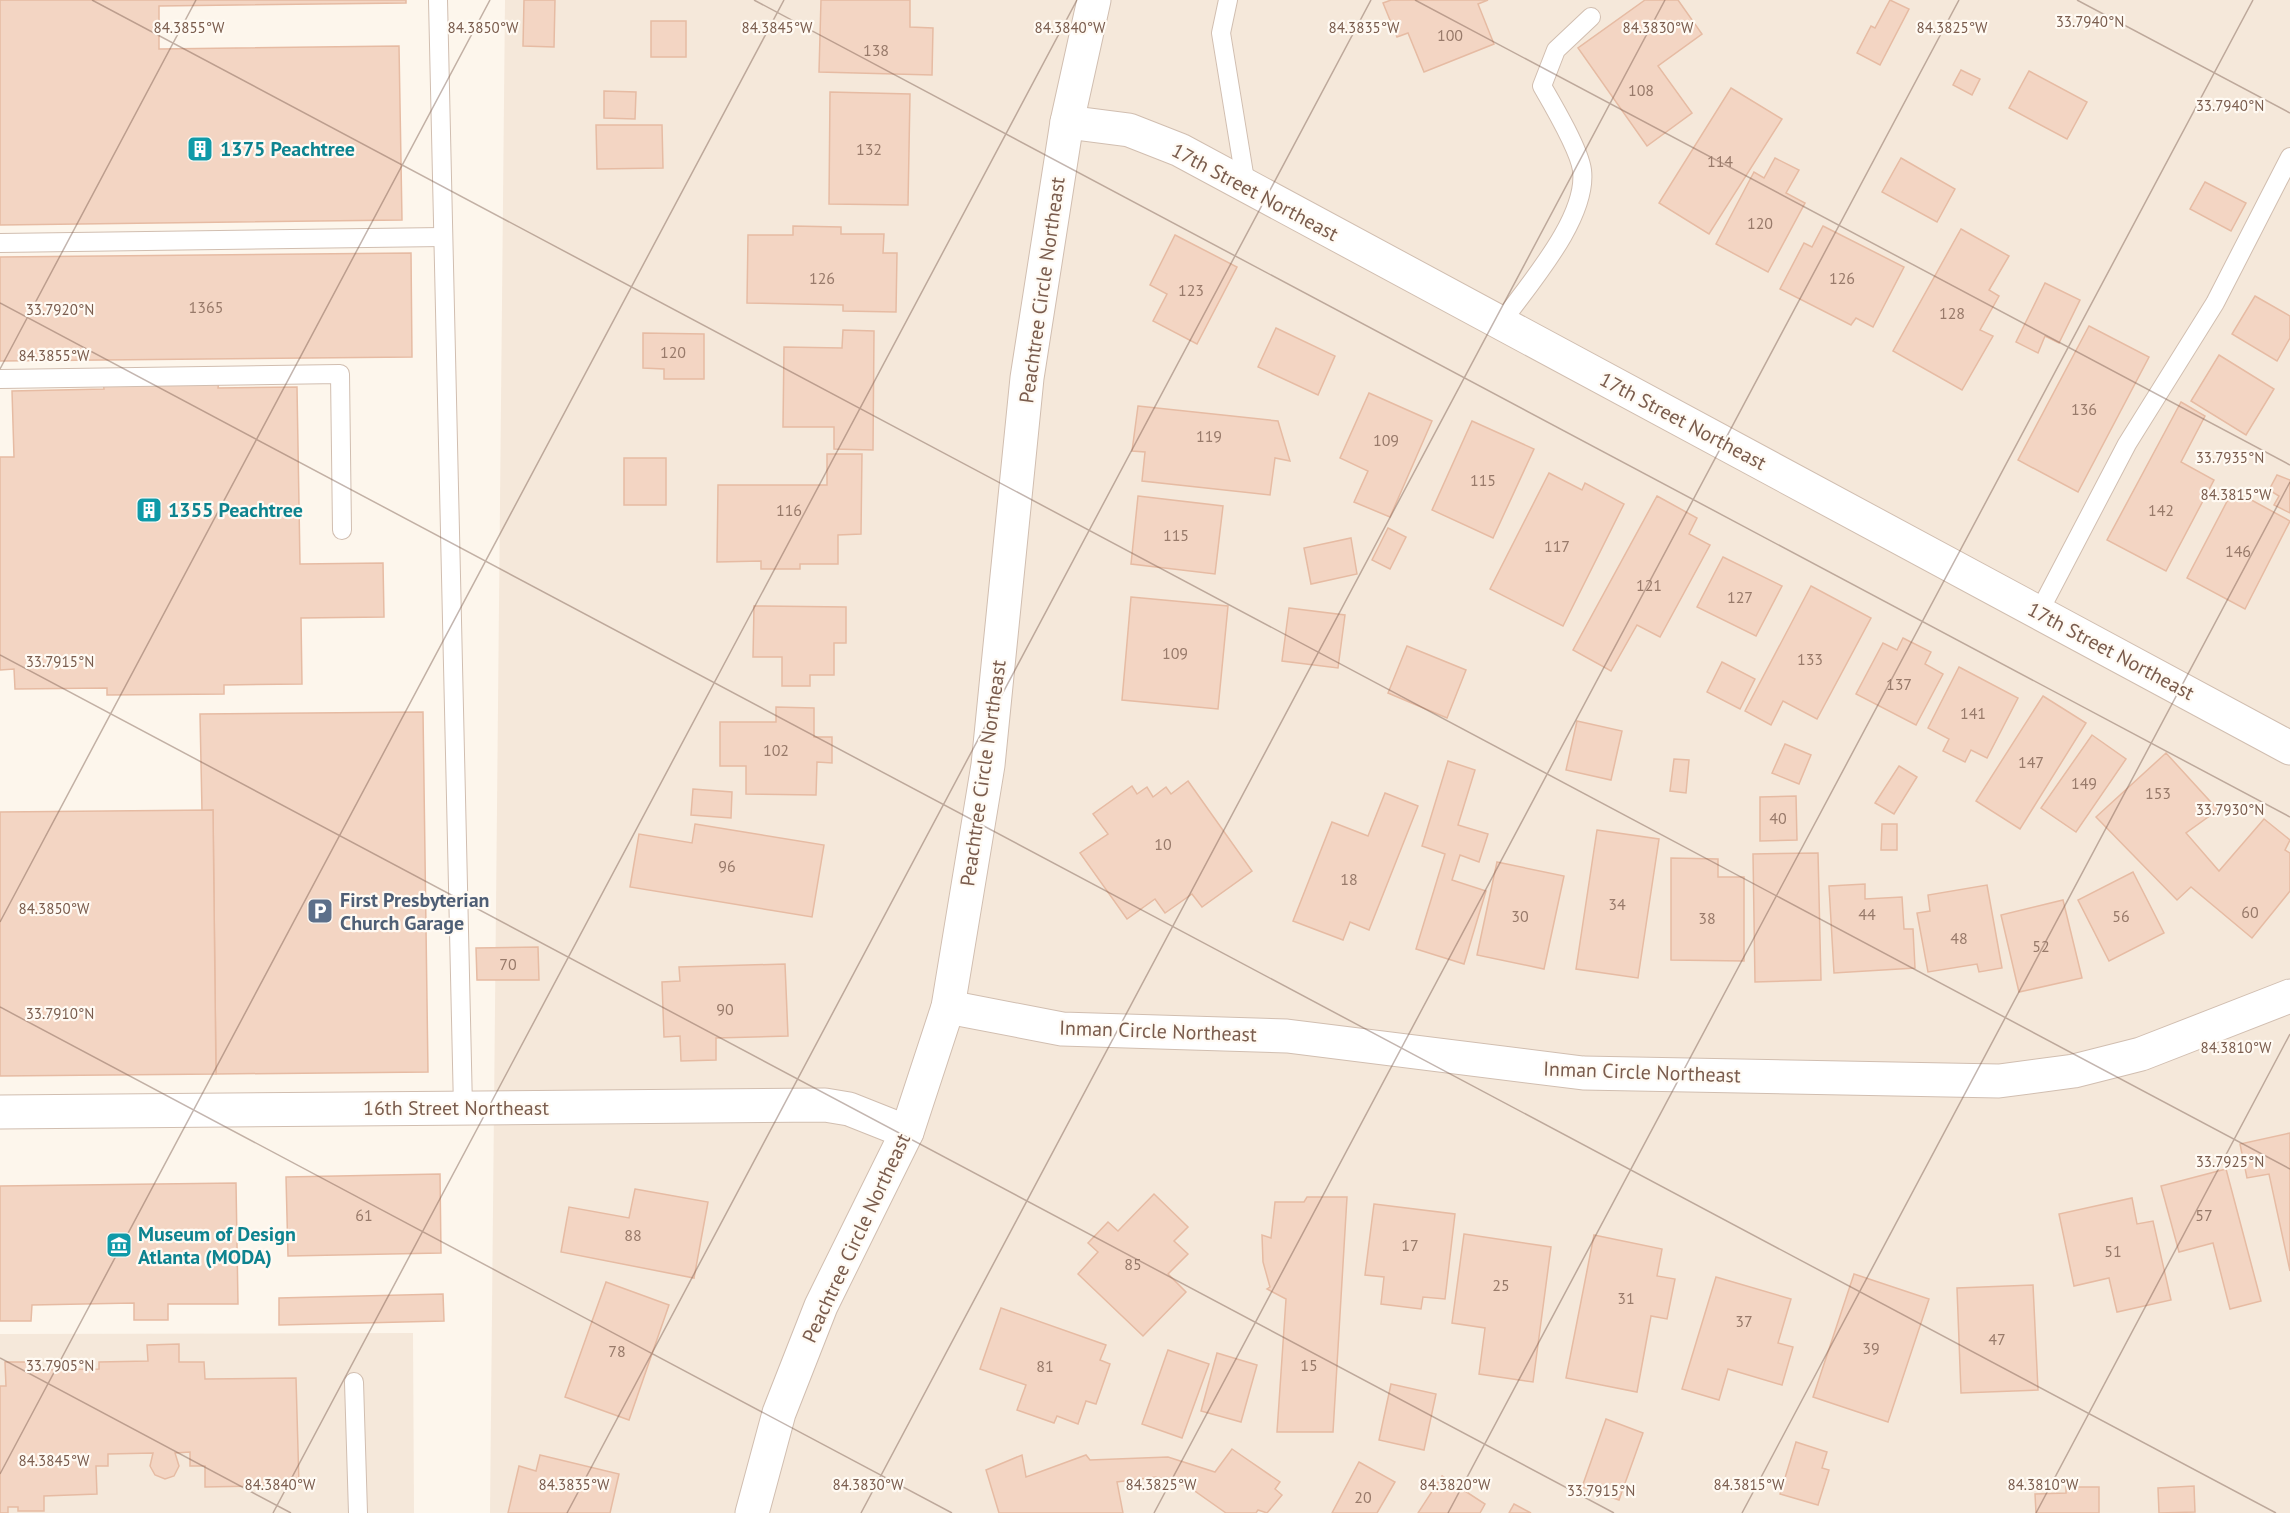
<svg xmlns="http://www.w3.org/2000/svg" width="2290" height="1513" font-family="'PT Sans',sans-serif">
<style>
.residential{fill:#f5e8da}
.building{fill:#f3d5c3;stroke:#e6bba3;stroke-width:1.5}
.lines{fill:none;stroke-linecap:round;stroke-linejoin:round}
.service-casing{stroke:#d1beb0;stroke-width:20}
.minor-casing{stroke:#d1beb0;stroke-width:35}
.service{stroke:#fff;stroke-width:18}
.minor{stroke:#fff;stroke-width:33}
.ticks{fill:none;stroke:#7a5c4d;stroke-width:1.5;stroke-opacity:0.45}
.labels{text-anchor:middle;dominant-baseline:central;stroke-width:4.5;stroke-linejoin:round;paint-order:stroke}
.number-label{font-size:16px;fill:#987a6a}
.culture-label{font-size:20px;font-weight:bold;fill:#0d838f;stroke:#fffaf3;text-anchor:start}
.street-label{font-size:20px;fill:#7a5c4d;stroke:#fffaf3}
.service-label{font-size:20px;font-weight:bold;fill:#4e5e75;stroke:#fffaf3;text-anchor:start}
.ticks-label{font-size:15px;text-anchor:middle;fill:#7a5c4d;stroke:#fffaf3;stroke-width:4.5;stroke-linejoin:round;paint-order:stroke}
</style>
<rect width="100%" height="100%" fill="#fdf6ec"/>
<g class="residential">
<path d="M505,0H2290V1513H490Z"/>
<path d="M413,1333L414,1513H0V1334Z"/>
</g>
<g class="building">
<path d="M0,0H406V3L159,6V49L399,46L402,220L0,225Z"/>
<path d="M524,0H555L554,47L523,46Z"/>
<path d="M821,0H910V27L933,28L932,75L819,72Z"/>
<path d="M1391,0H1488L1478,4L1494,44L1424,72L1408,33L1397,37L1383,3Z"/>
<path d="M1645,0H1678L1702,34L1658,66L1692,113L1647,146L1578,48Z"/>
<path d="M1890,0L1909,9L1880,65L1857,53L1871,26L1875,28Z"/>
<rect x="651" y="21" width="35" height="36"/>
<path d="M1961,70L1980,79L1972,95L1953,85Z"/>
<path d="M2029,71L2087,102L2067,139L2009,108Z"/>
<path d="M1731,88L1782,119L1709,234L1659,203Z"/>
<path d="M604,91L636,92L635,119L604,118Z"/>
<path d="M830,92L910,94L908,205L829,204Z"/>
<path d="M596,125H662L663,168L597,169Z"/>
<path d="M1775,158L1799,170L1786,193L1805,203L1768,272L1716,244L1754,172L1764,178Z"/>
<path d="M1901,158L1955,189L1937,222L1882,192Z"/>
<path d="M2205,182L2246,203L2231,231L2190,209Z"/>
<path d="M793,226L841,227V234H884L883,253H897L896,312L843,311V305L747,303L748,235H793Z"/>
<path d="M1823,226L1904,267L1873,327L1856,318L1851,325L1780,289L1804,243L1812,247Z"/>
<path d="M1961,229L2009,256L1989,290L1999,296L1980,330L1993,336L1962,390L1893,351Z"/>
<path d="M1175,235L1237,267L1197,344L1153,321L1167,294L1150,285Z"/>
<path d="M411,253L412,357L0,361V257Z"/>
<path d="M2045,283L2080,300L2059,343L2045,336L2038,353L2016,342Z"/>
<path d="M2255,296L2290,316V338L2277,361L2232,334Z"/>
<path d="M2089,326L2149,357L2078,492L2018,460Z"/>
<path d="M1276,328L1335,356L1318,395L1258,367Z"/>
<path d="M843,330L874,331L873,450L834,449V427H783L784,347L842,348Z"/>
<path d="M643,333L704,334V379H664V369L643,368Z"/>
<path d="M2219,355L2274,389L2246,435L2191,401Z"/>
<path d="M219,380L218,388L297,387L300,564L383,563L384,617L301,618L302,684L224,685V694L107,695V688L15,689L14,669L0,670V457H14L12,391L104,389L103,382Z"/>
<path d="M1369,393L1432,421L1390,517L1354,502L1368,471L1340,458Z"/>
<path d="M2181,402L2205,416L2181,462L2214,480L2166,571L2107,540Z"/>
<path d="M1138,406L1278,421L1290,461L1275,458L1270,495L1142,481L1145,452L1132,451Z"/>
<path d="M1472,421L1534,449L1493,538L1432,510Z"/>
<path d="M827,454H862L861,534L838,535V564H800V569H761V561L717,562L718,485H827Z"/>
<rect x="624" y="458" width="42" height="47"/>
<path d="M1549,473L1582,490L1585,483L1624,504L1563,626L1490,589Z"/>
<path d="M2277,475L2290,480V513L2274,505L2279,496L2269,490Z"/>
<path d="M2233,490L2290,521L2245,609L2187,578Z"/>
<path d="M1138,496L1223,506L1215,574L1131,564Z"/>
<path d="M1657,496L1697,518L1689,534L1710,545L1660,637L1637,625L1611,671L1573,650Z"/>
<path d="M1388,528L1406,537L1390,569L1372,560Z"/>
<path d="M1351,538L1357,574L1311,584L1304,548Z"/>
<path d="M1723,557L1782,586L1756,636L1697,607Z"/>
<path d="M1811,586L1871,618L1817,719L1783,701L1771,725L1745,711Z"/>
<path d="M1131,597L1228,606L1218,709L1122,700Z"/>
<path d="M754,606L846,607V643H834V675H810V686H782V657H753Z"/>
<path d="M1289,608L1345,615L1338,668L1282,661Z"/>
<path d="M1903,638L1931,652L1925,664L1943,674L1916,725L1856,694L1883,643L1897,650Z"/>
<path d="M1407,646L1466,670L1447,718L1388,693Z"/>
<path d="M1722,662L1755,679L1740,709L1707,692Z"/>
<path d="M1959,667L2018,698L1987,758L1971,750L1965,762L1943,751L1949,739L1928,728Z"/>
<path d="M2043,696L2086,723L2020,829L1976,801Z"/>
<path d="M776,707L814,708V737H832V763L817,762L816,795L746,794V766H720V722H776Z"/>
<path d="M423,712L428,1072L216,1074L213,810L202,811L200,714Z"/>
<path d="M1577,721L1622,731L1611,780L1566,770Z"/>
<path d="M2092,735L2126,759L2076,832L2041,808Z"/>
<path d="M1785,744L1811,755L1799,784L1772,773Z"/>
<path d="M2166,753L2218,810L2186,833L2219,871L2264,819L2290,840L2285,850L2290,853V891L2252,938L2191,887L2177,900L2096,817Z"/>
<path d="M1674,759L1689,760L1686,793L1670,791Z"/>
<path d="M1448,761L1475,770L1458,825L1488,834L1479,862L1460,855L1452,880L1486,891L1464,964L1416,949L1445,854L1422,846Z"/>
<path d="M1899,766L1917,777L1894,814L1875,803Z"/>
<path d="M1188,781L1252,871L1202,907L1192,894L1165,913L1155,899L1127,919L1080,853L1108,834L1093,814L1132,786L1137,794L1147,787L1153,797L1166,787L1171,794Z"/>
<path d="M693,789L732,792L731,818L691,815Z"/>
<path d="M1385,793L1418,806L1369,930L1350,922L1343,940L1293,921L1332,822L1368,836Z"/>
<path d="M1796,796L1797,840L1760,841V797Z"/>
<path d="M213,810L216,1074L0,1076V812Z"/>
<path d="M695,824L824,845L812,917L630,887L639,834L692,843Z"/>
<path d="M1882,824H1897V850H1881Z"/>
<path d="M1597,830L1659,839L1638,978L1576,969Z"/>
<path d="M1818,853L1821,980L1755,982L1753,854Z"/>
<path d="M1671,858L1718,859V877H1744V961L1671,960Z"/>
<path d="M1497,862L1564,876L1544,969L1477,955Z"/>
<path d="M2133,872L2164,933L2109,961L2078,900Z"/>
<path d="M1865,884V899L1902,897L1904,929H1913L1915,968L1834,973L1829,886Z"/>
<path d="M1987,885L2002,968L1979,972L1977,964L1928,972L1917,913L1930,911L1928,895Z"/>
<path d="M2063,900L2082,978L2019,992L2001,915Z"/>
<path d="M538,947L539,980H477L476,948Z"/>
<path d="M785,964L788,1036L716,1038V1060L681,1061L680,1036L664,1037L662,982L680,981L679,967Z"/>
<path d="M2290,1133V1271L2269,1174L2247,1178L2240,1144Z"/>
<path d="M2226,1169L2261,1301L2230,1309L2213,1243L2179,1252L2161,1186Z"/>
<path d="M440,1174L441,1253L288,1256L286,1177Z"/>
<path d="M236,1183L238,1304H168V1320H134V1303L32,1305L31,1321H0V1186Z"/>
<path d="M635,1189L708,1202L694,1278L561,1252L569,1207L629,1218Z"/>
<path d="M1154,1194L1188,1227L1174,1241L1188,1254L1168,1274L1186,1292L1143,1336L1078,1274L1098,1252L1088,1243L1108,1222L1118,1231Z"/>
<path d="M1307,1197H1347L1333,1432H1277L1286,1299L1267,1289L1270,1287L1263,1262L1262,1235L1271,1238L1275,1202H1304Z"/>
<path d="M2132,1198L2137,1224L2153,1221L2171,1300L2117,1312L2109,1278L2074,1286L2059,1214Z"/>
<path d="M1374,1204L1455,1214L1445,1299L1423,1297L1421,1309L1381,1304L1384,1277L1365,1275Z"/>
<path d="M1464,1234L1551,1247L1533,1382L1479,1374L1485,1328L1452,1323Z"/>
<path d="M1594,1235L1662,1249L1657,1276L1675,1279L1667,1319L1651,1316L1637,1392L1566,1378Z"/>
<path d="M1854,1274L1929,1299L1888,1422L1813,1397Z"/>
<path d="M1716,1277L1791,1299L1778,1343L1793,1347L1782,1385L1728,1369L1719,1400L1682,1389Z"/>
<path d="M606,1282L669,1305L629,1420L565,1397Z"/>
<path d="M2033,1285L2038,1390L1961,1393L1957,1288Z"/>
<path d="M443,1294L444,1321L279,1325V1298Z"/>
<path d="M1001,1308L1106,1345L1100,1360L1110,1364L1096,1404L1086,1401L1078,1424L1057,1416L1054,1423L1017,1410L1026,1385L980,1369Z"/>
<path d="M179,1344V1362H204L205,1379L296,1378L299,1485L205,1487V1466H190V1452L175,1453L179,1466L174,1476L165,1479L155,1475L150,1466L153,1453L108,1454V1466H96L97,1494L44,1496V1511H18V1507H8V1513H0V1386H6L5,1362H31V1370L99,1369V1362L148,1361L147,1345Z"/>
<path d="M1168,1350L1209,1364L1182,1438L1142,1424Z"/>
<path d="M1217,1353L1257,1365L1241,1422L1201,1411Z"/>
<path d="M1391,1384L1436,1394L1424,1450L1379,1440Z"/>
<path d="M1606,1419L1643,1433L1619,1500L1582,1487Z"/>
<path d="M1796,1442L1827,1452L1822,1468L1829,1470L1818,1505L1780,1494Z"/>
<path d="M1232,1449L1280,1482L1275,1489L1282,1495L1267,1513L1258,1510L1256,1513H1226L1189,1487L1156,1477L1117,1482L1123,1513H999L986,1470L1022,1455L1026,1477L1086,1455L1090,1460L1168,1457L1215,1472Z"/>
<path d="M540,1455L619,1474L610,1513H508L519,1466L536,1471Z"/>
<path d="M1359,1462L1395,1482L1377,1513H1332Z"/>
<path d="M1442,1476L1485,1504L1480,1513H1418Z"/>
<path d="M2194,1486L2195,1512L2159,1513L2158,1488Z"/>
<path d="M2066,1487H2099V1513H2036L2035,1494L2066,1493Z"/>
<path d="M1514,1504L1531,1513H1509Z"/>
</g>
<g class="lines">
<g class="service-casing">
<g id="service">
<path d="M438,0L463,1108"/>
<path d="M1228,0L1221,33L1246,186"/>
<path d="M0,243L443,237"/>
<path d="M1501,323C1528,285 1588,218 1582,170C1579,149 1553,105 1542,86L1556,50L1591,17"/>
<path d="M0,379L340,374L342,530"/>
<path d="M2039,612L2127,444L2215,303L2290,157"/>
<path d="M354,1382L358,1513"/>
</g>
</g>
<g class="minor-casing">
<g id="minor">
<path d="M1067,122L1129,130L1180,150L2290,748"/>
<path d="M948,1007L1062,1029L1287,1036L1583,1073L1999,1081L2074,1071L2141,1054L2290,996"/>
<path d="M0,1112L825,1105L849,1109L907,1132"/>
<path d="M752,1513L779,1413L821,1306L907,1132L948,1007L988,765L1027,378L1067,122L1094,0"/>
</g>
</g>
<use href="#service" class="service"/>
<use href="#minor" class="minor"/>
</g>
<path class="ticks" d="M92,0L2290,1169M754,0L2290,817M1415,0L2290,465M2077,0L2290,113M0,303L2276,1513M0,369L196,0M0,655L1614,1513M0,922L490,0M0,1007L952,1513M0,1358L291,1513M0,1474L784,0M273,1513L1077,0M567,1513L1371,0M861,1513L1665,0M1154,1513L1959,0M1448,1513L2253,0M1742,1513L2290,482M2036,1513L2290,1034"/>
<defs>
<g id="building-square" transform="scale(1.35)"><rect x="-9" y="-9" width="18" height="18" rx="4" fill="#0f9aa8" stroke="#fffaf3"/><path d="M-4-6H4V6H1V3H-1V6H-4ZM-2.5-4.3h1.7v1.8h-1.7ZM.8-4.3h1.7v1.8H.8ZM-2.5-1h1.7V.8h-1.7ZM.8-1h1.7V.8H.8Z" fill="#fff"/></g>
<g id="parking-square" transform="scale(1.35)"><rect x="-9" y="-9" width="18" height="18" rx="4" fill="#5c6f8a" stroke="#fffaf3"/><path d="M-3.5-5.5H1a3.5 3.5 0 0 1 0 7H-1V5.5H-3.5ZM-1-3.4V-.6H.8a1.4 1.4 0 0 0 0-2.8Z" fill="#fff"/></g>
<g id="museum-square" transform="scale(1.35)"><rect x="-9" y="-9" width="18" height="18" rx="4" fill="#0f9aa8" stroke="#fffaf3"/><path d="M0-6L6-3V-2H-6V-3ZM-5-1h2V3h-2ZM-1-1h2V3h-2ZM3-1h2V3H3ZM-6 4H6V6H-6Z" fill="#fff"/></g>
</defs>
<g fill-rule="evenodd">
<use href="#building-square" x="200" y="149"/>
<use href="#building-square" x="149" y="510"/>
<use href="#parking-square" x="320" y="911"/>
<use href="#museum-square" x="119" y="1245"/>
</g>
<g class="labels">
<g class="number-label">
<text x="1450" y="35">100</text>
<text x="876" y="50">138</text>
<text x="1641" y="90">108</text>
<text x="869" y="149">132</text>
<text x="1720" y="161">114</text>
<text x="1760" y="223">120</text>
<text x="822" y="278">126</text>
<text x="1842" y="278">126</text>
<text x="1191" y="290">123</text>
<text x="206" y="307">1365</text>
<text x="1952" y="313">128</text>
<text x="673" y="352">120</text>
<text x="2084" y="409">136</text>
<text x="1209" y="436">119</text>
<text x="1386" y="440">109</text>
<text x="1483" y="480">115</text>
<text x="789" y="510">116</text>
<text x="2161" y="510">142</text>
<text x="1176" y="535">115</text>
<text x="1557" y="546">117</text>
<text x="2238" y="551">146</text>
<text x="1649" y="585">121</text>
<text x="1740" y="597">127</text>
<text x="1175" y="653">109</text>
<text x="1810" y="659">133</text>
<text x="1899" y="684">137</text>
<text x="1973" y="713">141</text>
<text x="776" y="750">102</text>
<text x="2031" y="762">147</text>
<text x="2084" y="783">149</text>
<text x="2158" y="793">153</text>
<text x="1778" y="818">40</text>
<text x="1163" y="844">10</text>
<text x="727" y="866">96</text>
<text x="1349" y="879">18</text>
<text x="1617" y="904">34</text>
<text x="2250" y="912">60</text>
<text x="1867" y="914">44</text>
<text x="1520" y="916">30</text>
<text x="2121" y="916">56</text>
<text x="1707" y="918">38</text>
<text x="1959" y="938">48</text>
<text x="2041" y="946">52</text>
<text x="508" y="964">70</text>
<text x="725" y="1009">90</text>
<text x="364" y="1215">61</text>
<text x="2204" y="1215">57</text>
<text x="633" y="1235">88</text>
<text x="1410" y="1245">17</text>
<text x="2113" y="1251">51</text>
<text x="1133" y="1264">85</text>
<text x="1501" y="1285">25</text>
<text x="1626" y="1298">31</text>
<text x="1744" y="1321">37</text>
<text x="1997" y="1339">47</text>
<text x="1871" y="1348">39</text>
<text x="617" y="1351">78</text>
<text x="1309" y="1365">15</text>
<text x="1045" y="1366">81</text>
<text x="1363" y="1497">20</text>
</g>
<g class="culture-label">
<text x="220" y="149">1375 Peachtree</text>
<text x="168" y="510">1355 Peachtree</text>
<text x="138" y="1234">Museum of Design<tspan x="138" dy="23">Atlanta (MODA)</tspan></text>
</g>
<g class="street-label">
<text transform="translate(1255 192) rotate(28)">17th Street Northeast</text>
<text transform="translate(1042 290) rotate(-82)">Peachtree Circle Northeast</text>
<text transform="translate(1683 421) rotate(28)">17th Street Northeast</text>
<text transform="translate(2111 651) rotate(28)">17th Street Northeast</text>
<text transform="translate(983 773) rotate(-82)">Peachtree Circle Northeast</text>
<text transform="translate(1158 1031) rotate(2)">Inman Circle Northeast</text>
<text transform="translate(1642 1072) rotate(2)">Inman Circle Northeast</text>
<text x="456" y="1108">16th Street Northeast</text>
<text transform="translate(856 1238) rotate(-65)">Peachtree Circle Northeast</text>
</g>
<g class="service-label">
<text x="340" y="900">First Presbyterian<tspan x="340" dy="23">Church Garage</tspan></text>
</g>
</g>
<g class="ticks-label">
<text x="2090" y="27">33.7940°N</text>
<text x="189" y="33">84.3855°W</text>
<text x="483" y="33">84.3850°W</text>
<text x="777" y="33">84.3845°W</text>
<text x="1070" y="33">84.3840°W</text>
<text x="1364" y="33">84.3835°W</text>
<text x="1658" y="33">84.3830°W</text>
<text x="1952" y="33">84.3825°W</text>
<text x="2230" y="111">33.7940°N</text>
<text x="60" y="315">33.7920°N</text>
<text x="54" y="361">84.3855°W</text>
<text x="2230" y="463">33.7935°N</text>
<text x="2236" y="500">84.3815°W</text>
<text x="60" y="667">33.7915°N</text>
<text x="2230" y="815">33.7930°N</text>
<text x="54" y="914">84.3850°W</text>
<text x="60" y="1019">33.7910°N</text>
<text x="2236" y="1053">84.3810°W</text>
<text x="2230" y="1167">33.7925°N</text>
<text x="60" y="1371">33.7905°N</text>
<text x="54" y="1466">84.3845°W</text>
<text x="280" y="1490">84.3840°W</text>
<text x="574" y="1490">84.3835°W</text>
<text x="868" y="1490">84.3830°W</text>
<text x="1161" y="1490">84.3825°W</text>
<text x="1455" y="1490">84.3820°W</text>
<text x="1749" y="1490">84.3815°W</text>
<text x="2043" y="1490">84.3810°W</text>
<text x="1601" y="1496">33.7915°N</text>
</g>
</svg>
